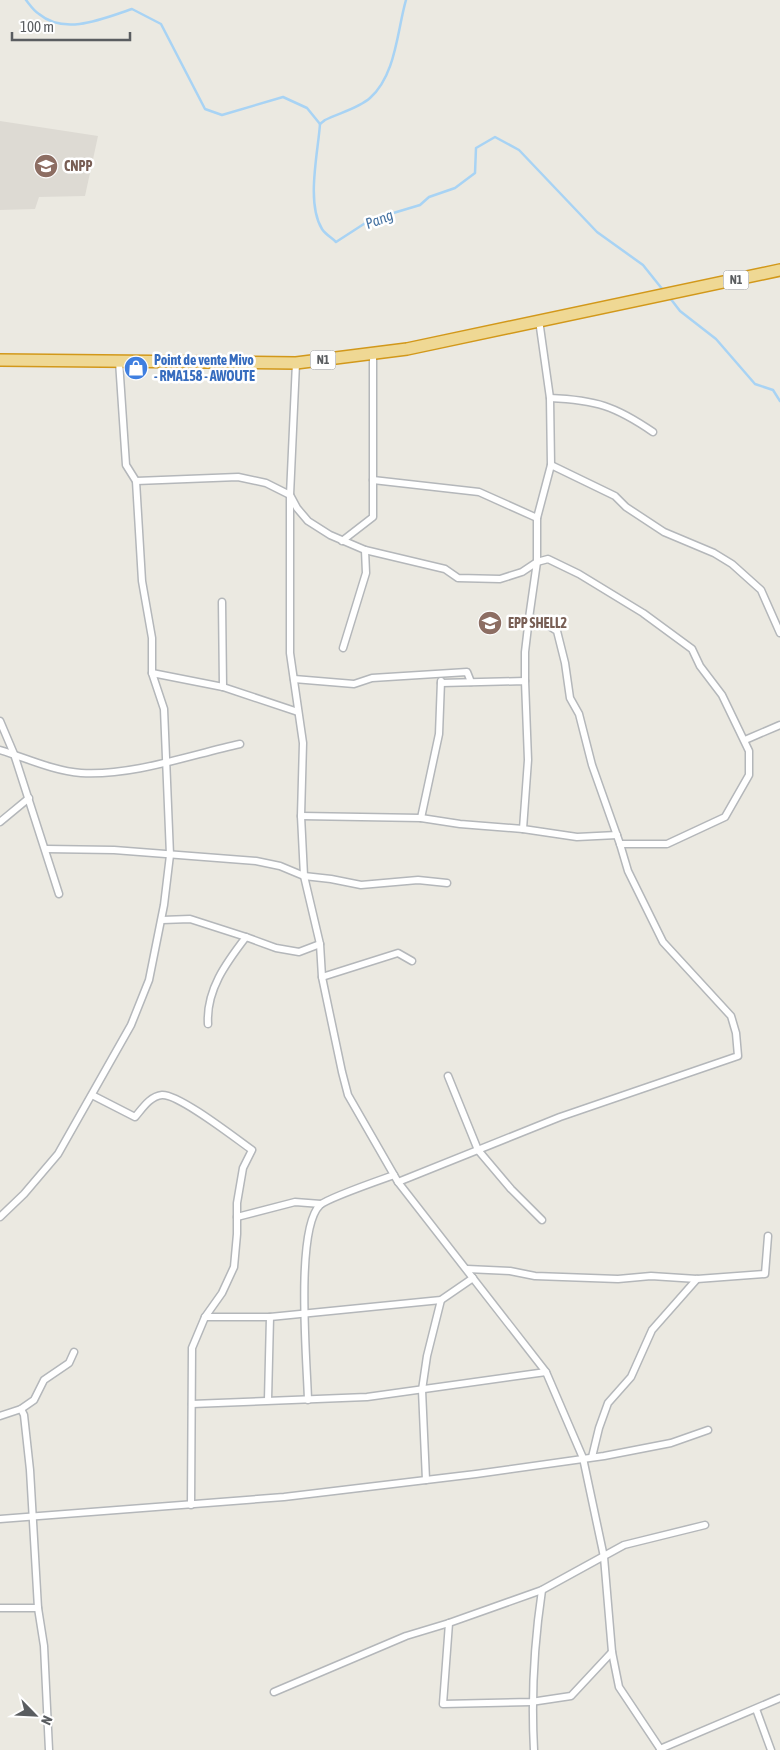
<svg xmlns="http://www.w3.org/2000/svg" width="780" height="1750" font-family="'Asap Condensed',sans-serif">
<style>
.education{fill:#dddad3}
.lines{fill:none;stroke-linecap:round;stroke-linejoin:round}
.stream{stroke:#a8d3f4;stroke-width:2.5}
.street-casing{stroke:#b4b7ba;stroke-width:9}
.highway-casing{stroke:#d2981a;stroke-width:14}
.street{stroke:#fff;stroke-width:6}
.highway{stroke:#efd894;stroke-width:11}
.labels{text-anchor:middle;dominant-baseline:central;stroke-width:5;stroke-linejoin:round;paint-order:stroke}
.shield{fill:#fff;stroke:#8c8e90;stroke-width:1}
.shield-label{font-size:12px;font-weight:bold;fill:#5a5d60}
.education-label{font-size:14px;font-weight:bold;fill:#785e54;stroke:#fff;text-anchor:start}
.shop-label{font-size:14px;font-weight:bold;fill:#366cbe;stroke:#fff;text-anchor:start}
.water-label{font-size:15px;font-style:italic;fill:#4975a3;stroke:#fff}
</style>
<rect width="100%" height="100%" fill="#ebe9e1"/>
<path class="education" d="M0,121L98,136L85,196L39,197L35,209L0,210Z"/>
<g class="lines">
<g class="stream">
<path d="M26,0C30,5 34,11 39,14C65,36 105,18 132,9L161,24L205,109L222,115L283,97L307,108L320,124C318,153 306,203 322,229C325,234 332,238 336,242L370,220L420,205L429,197L455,188L475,173L476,148L495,137L519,150L597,232L643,265L663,290"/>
<path d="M320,124L325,120C339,113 359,108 370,98C396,75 397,31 406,0"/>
<path d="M670,298L680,311L716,339L755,384L773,390L780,401"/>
</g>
<g class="street-casing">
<g id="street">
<path d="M296,363L290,495V653L303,743L301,816L304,876L320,944L322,977L342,1072L348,1095L398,1182L546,1372L583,1458L604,1557L612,1652L619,1687L661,1750"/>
<path d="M550,398C596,400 615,406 653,432"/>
<path d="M551,465L615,496L626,507L664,532L714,553L732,564L761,590L780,633"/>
<path d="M373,480L479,492L537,518"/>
<path d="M136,481L238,477L266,483L290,495L297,508L308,521L330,535L365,550L445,569L458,578L500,579L522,572L537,562L548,559L579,574L643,613L692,649L700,666L722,695L749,751V775L725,817L667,844H620"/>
<path d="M342,541L373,517V355"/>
<path d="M222,602L223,687"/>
<path d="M343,648L366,573L365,550"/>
<path d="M152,673L223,687L298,712"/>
<path d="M294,679L354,684L372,678L467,672L471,682"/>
<path d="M525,681V652L529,618"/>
<path d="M441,683L525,681L528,760L523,829L577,837L617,835"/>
<path d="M0,721L14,754L59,894"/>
<path d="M745,740L780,725"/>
<path d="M0,750C26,758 54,771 81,773C133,776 190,755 240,744"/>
<path d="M301,816L421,818L460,824L523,829"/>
<path d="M421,818L439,734L441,681"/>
<path d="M0,822L29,798"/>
<path d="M46,849L114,850L256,861L280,866L304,876L331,879L361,885L418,880L447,883"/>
<path d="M162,920L190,919L246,937"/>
<path d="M322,977L398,953L412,961"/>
<path d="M208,1024C206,990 226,963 246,937L276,948L299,952L320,944"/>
<path d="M448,1076L478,1150L511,1189L542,1220"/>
<path d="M92,1095L135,1117C142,1109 150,1096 162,1095C179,1094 235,1138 252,1150L243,1168L237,1203V1234L234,1267L222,1293L205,1317L192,1348L191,1505"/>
<path d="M398,1182L560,1117L738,1056L736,1033L731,1016L663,942L628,871L620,844L592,765L579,714L570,698L565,663L557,631L541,621L529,618L537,562V518L551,465L550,398L539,320"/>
<path d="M0,1217L24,1194L58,1154L131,1025L149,980L164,905L170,855L164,709L152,673V638L142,581L136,481L126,465L119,361"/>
<path d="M237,1217L295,1202L321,1204"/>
<path d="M467,1269L510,1271L535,1276L618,1279L651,1276L697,1279L765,1274L768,1236"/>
<path d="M205,1317H270L441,1300L473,1278"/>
<path d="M268,1400L270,1317"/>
<path d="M308,1400C307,1362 295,1229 320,1205C328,1198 380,1180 394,1175"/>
<path d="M192,1404L367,1397L546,1372"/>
<path d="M21,1409L24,1415L30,1470L38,1608L44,1646L49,1750"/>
<path d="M0,1416L21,1409L34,1400L44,1380L69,1363L74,1352"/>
<path d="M592,1457L599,1428L608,1403L631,1377L652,1330L697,1279"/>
<path d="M426,1480L422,1390L427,1356L441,1300"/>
<path d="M0,1519L284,1497L476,1474L604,1456L671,1443L708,1430"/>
<path d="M0,1608H38"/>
<path d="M449,1623L443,1704L531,1702L571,1696L612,1652"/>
<path d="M274,1692L406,1636L449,1623L542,1590L624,1545L705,1525"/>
<path d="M756,1709L771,1750"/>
<path d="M660,1749L780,1698"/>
<path d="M534,1750C531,1695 534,1644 542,1590"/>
</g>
</g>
<g class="highway-casing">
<path id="highway" d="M0,360L296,363L407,349L780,270"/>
</g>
<use href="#street" class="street"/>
<use href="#highway" class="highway"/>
</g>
<defs>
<g id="university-disc" transform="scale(1.25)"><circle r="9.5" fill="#8d6e63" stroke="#fff"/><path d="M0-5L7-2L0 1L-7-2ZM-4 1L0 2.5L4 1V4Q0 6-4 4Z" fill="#fff"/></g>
<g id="shop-disc" transform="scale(1.25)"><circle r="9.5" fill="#3f7fe0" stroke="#fff"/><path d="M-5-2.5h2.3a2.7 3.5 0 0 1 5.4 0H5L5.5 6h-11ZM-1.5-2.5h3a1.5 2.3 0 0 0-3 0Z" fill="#fff"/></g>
<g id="school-disc" transform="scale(1.25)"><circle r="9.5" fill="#8d6e63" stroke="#fff"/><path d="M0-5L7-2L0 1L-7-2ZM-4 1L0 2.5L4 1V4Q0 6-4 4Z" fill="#fff"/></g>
</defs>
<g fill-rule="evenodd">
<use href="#university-disc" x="46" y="166"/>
<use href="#shop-disc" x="136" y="368"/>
<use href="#school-disc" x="490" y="623"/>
</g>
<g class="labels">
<g class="shield">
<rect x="723.5" y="270.5" width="25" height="19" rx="4"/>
<rect x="310.5" y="350.5" width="25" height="19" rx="4"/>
</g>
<g class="shield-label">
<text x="736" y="280">N1</text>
<text x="323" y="360">N1</text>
</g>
<g class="education-label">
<text x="64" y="166">CNPP</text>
<text x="508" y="623">EPP SHELL2</text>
</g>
<g class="shop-label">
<text x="154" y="360">Point de vente Mivo<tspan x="154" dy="16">- RMA158 - AWOUTE</tspan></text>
</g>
<g class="water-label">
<text transform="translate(379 219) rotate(-21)">Pang</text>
</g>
</g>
<g transform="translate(35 1715) rotate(114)" stroke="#ffffff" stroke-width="4" paint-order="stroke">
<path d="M0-4L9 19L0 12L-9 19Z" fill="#5a5d60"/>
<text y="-8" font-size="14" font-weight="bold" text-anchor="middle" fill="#5a5d60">N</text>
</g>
<path d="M12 32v8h118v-8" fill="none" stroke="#5a5d60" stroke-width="2.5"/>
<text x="20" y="32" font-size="15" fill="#5a5d60" stroke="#ffffff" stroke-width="4" paint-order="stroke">100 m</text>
</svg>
